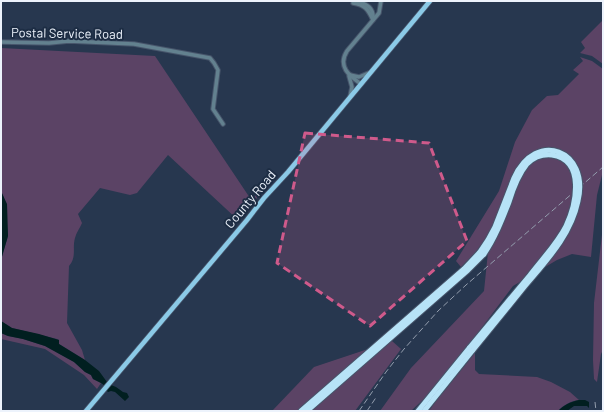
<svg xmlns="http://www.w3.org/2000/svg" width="604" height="412" font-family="Barlow,sans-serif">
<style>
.green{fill:#5b4365}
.water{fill:#011f20}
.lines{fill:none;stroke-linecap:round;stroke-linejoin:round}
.minor-casing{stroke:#47556b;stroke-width:5.5}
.major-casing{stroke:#47556b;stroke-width:6}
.highway-casing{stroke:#47556b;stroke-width:7}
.minor{stroke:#63818f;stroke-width:3.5}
.major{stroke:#8bcae7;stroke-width:4.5}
.highway{stroke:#b7e3f7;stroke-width:5}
.rail{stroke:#949eae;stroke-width:1;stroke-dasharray:6 3;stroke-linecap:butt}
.highway-bridge-casing{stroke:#47556b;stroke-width:7;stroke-linecap:butt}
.highway-bridge{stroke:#b7e3f7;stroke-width:5}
.marked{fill:#cf5a8b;fill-opacity:0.2;stroke:#cf5a8b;stroke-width:3;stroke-dasharray:8 5;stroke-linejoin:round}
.labels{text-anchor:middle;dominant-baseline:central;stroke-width:4;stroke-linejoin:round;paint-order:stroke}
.street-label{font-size:13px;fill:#edf3fc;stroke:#1d2d44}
</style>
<rect width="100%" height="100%" fill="#27374f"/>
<g class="green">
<path d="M603,20V64L592,56L580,53L585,48L581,42Z"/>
<path d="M1,48L155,56L252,201L256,194L257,198L238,220L168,155L137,193L130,195L100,188L78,214L82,223C80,228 76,233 75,238C72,248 77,257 69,266L67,323L82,350L85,360L59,344V340L57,339L12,328L1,321V260L8,236L4,198L1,191Z"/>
<path d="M580,57L592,61L603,69V171L597,195L591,257L572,254L557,260L513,286L471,342L428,395L411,411H380L411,368L484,291L488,252L480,246L475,253L461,267L456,261L499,191L515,142L532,110L547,96L558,95L579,74L573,70L583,61Z"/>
<path d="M603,226V275L602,280H603V350L601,354L597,382L594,379L593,360L594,303Z"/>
<path d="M1,333L8,336L23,339L45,346L74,362L85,372L91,375L93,379L101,383L97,389L84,375L45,349L1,339Z"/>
<path d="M392,341L401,349L355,411H272L314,367Z"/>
<path d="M475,353V370L479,374L537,377L551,382L570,392L579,400C571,401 563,405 558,411H429L436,401Z"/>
</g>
<g class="water">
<path d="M1,191L7,204L8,236L1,260Z"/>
<path d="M1,321L12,328L39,334L59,340V344L85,360L99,371L107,382L111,385L116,387L123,392L127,393L129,397L125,401L115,392L111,391L108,392L107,391L108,388L101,383L93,379L91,375L85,372L74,362L45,346L23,339L8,336L1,333Z"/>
<path d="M579,400H585L589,402V408L587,406H574L567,411H558C564,405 570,402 579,400Z"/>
</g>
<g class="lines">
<g class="minor-casing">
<g id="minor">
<path d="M357,1C367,4 374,8 373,19"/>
<path d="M353,3C365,5 368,9 373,20"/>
<path d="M1,42L49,43L69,41L134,44L210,58L214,63L218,70L213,109L223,124"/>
<path d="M350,75L359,77L371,72"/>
<path d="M349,76L352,87L350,97"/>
<path d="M361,84C350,76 337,67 347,51L379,13L381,1"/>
</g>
</g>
<g class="major-casing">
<path id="major" d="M86,411L247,220L264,198L288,172L430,1"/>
</g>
<g class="highway-casing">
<g id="highway">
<path d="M301,411L464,269L480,252"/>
<path d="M307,411L468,270L484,254"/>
<path d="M418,411L470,347"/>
<path d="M424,411L473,350"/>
</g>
</g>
<use href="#minor" class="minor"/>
<use href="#major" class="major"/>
<use href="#highway" class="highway"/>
<g class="rail">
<path d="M595,402L596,411"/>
<path d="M359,411L386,372L404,349L438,311L466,285L603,167"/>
<path d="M367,411L377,396"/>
</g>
<g class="highway-bridge-casing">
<g id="highway-bridge">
<path d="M470,347C490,323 510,299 530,275C542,259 557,244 566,226C576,205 586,160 552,155C542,154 533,158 527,164C518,175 513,189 509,202C502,220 495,238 484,254"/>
<path d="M473,350C491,328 508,307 525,286C547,260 571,235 578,201C590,150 536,129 514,178L495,227L488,240L480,252"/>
</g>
</g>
<use href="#highway-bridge" class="highway-bridge"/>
</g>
<path class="marked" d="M305,133L429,143L467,241L370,326L277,263Z"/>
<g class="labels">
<g class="street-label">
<text transform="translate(67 33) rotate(1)">Postal Service Road</text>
<text transform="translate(250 199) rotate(-50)">County Road</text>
</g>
</g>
<rect width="604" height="412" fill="none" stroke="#edf3fc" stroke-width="4"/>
</svg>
